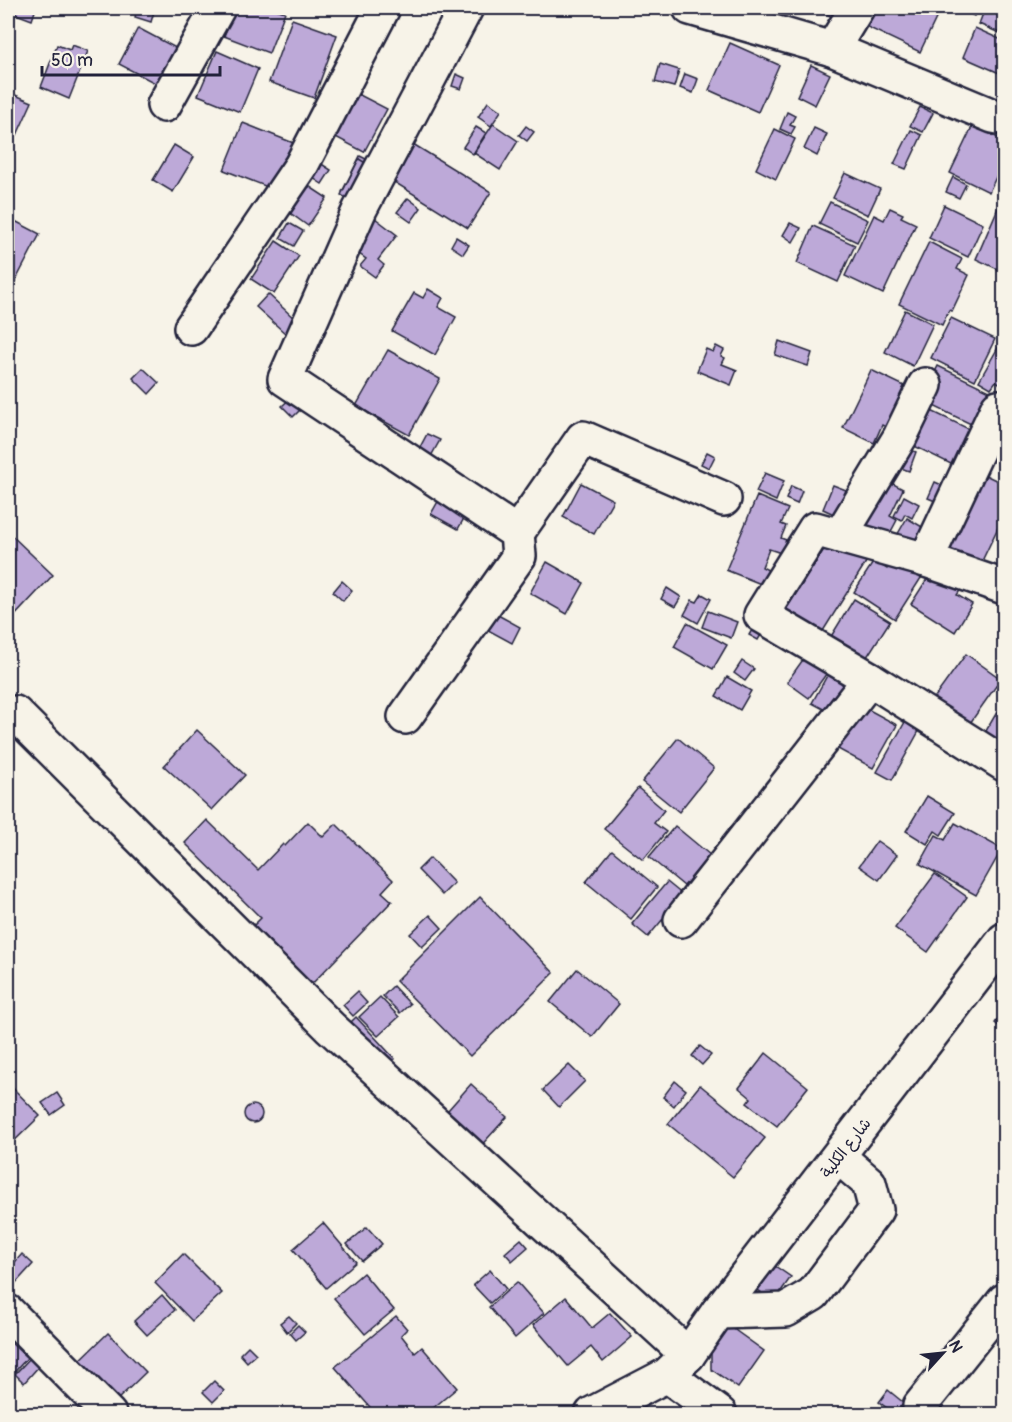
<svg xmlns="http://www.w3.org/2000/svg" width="1012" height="1422" font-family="Pangolin,'Playpen Sans Arabic',sans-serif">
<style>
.building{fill:#bda9d8;stroke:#22223b;stroke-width:1.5}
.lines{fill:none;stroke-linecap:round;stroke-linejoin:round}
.minor-casing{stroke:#22223b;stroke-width:38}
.minor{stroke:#f7f3e8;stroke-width:33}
.labels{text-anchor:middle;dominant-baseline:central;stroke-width:6;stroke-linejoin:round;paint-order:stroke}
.street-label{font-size:16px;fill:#22223b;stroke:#f7f3e8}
</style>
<rect width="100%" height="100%" fill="#f7f3e8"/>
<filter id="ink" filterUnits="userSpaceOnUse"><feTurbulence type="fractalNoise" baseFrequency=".0167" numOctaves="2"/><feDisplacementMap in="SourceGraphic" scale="12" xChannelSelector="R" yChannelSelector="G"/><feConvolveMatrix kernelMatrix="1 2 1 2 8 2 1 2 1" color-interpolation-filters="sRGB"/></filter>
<g filter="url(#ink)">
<g class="building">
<path d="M8,8H36L32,20L8,11Z"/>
<path d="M137,8H155L151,22L135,17Z"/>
<path d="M234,8H273L285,12L269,53L224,36Z"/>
<path d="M813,8H846L840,20Z"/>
<path d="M871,8H941L920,52L863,25Z"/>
<path d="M959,8H978L974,16Z"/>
<path d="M985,8H1004V35L979,24Z"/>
<path d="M292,19L337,35L314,98L269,82Z"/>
<path d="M138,28L176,48L157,84L119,64Z"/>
<path d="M975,28L1004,41V75L963,57Z"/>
<path d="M730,43L779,65L758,112L709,90Z"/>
<path d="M57,45L70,50L72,45L88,51L69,99L41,87Z"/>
<path d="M217,51L258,69L240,112L198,95Z"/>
<path d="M660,64L679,70L674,87L655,82Z"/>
<path d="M811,65L830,74L815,105L797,96Z"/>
<path d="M456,74L465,78L461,89L452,86Z"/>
<path d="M685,74L698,79L693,93L680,88Z"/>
<path d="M352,91L387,109L364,152L330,134Z"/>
<path d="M8,92L32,102L17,135L8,131Z"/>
<path d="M488,102L501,111L491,126L478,117Z"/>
<path d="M920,107L933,113L923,132L910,126Z"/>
<path d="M787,112L795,116L790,125L795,127L791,134L780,129Z"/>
<path d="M243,123L296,144L278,191L224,170Z"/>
<path d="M493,124L518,141L500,170L474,153Z"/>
<path d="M973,125L1004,141V160L989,192L950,173Z"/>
<path d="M526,126L534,132L527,141L519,135Z"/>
<path d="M476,127L486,133L473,154L463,147Z"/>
<path d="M814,128L827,134L817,156L804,149Z"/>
<path d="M775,129L795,139L776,179L756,169Z"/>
<path d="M911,130L922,135L906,169L894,164Z"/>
<path d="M413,144L491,192L468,228L391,180Z"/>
<path d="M174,145L194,157L173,192L153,180Z"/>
<path d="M360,156L376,164L357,200L342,192Z"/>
<path d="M312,158L331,170L322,184L304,172Z"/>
<path d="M359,159L372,167L353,202L341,195Z"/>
<path d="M845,173L880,189L868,215L833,198Z"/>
<path d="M953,177L966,184L959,198L946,192Z"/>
<path d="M304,183L327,198L308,226L286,210Z"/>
<path d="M1004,194V272L976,259Z"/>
<path d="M408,198L421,208L411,222L397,212Z"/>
<path d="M830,202L868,220L857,242L819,224Z"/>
<path d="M944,205L983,224L968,257L929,238Z"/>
<path d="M890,208L903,214L901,217L916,224L883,294L845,276L874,215L884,220Z"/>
<path d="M375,218L397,235L378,260L384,265L375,277L360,266L366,259L351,248Z"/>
<path d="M11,219L40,234L8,295V225Z"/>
<path d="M289,223L303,231L294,246L280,238Z"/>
<path d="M790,223L801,228L793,242L783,235Z"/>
<path d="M813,226L855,245L838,282L797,263Z"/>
<path d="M456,237L469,245L463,254L451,246Z"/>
<path d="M276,241L299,256L274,294L251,279Z"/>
<path d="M929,242L962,259L957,269L969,275L952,311L949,310L942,325L899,304Z"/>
<path d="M428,289L443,298L438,307L456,317L435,355L392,331L414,293L423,298Z"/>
<path d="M268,294L297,321L286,334L256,307Z"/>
<path d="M905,310L933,324L913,366L885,352Z"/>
<path d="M951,318L995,339L975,380L931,358Z"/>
<path d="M1004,337V386L996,381L991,388L979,381Z"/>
<path d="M779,341L812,353L808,366L775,355Z"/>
<path d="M716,346L724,350L721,356L725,358L722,364L737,370L731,385L697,371L706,349L713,352Z"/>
<path d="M388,350L440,379L409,435L356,406Z"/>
<path d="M938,366L992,392L975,426L921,400Z"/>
<path d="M143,368L159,383L149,394L133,378Z"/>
<path d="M871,370L919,393L899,434L882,425L874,443L843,428Z"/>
<path d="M291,398L302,408L293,417L282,406Z"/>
<path d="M921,406L971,430L955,466L904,441Z"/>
<path d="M427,434L440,440L430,458L418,451Z"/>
<path d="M901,446L916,452L909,471L893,465Z"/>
<path d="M707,452L715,456L709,468L701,464Z"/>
<path d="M979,472L1004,484V515L980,565L942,547Z"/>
<path d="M765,473L784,481L776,501L756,492Z"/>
<path d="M880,477L903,489L890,516L897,520L887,539L856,523Z"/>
<path d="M935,482L946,487L940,503L928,498Z"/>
<path d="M581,483L613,500L594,534L563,517Z"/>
<path d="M833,485L846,490L836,515L823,509Z"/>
<path d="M791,486L802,491L797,504L786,499Z"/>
<path d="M757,496L788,509L781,524L786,526L781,538L786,540L781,553L769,549L762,567L768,570L761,584L726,570Z"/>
<path d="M904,496L919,504L912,518L905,514L902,520L894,516Z"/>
<path d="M440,498L467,513L458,529L431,514Z"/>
<path d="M907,518L924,528L912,548L895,539Z"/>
<path d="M8,532L53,575L8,623Z"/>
<path d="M828,543L868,559L818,639L782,616Z"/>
<path d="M874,561L887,569L891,563L905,567L921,578L895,619L854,592Z"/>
<path d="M547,562L584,583L567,614L530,593Z"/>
<path d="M939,571L963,586L957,595L972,604L955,632L911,604L927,579L932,582Z"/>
<path d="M342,581L352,590L343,601L333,592Z"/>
<path d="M667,588L681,597L675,607L661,599Z"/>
<path d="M702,594L711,599L698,623L684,615L692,600L697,602Z"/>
<path d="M854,599L890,621L865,660L830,638Z"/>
<path d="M708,611L737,622L731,638L702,627Z"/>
<path d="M496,614L520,627L512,643L488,630Z"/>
<path d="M687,623L727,645L713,669L674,647Z"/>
<path d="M756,623L765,628L758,640L749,635Z"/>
<path d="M807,654L829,670L809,698L787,682Z"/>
<path d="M966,654L1001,679L968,726L932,701Z"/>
<path d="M742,661L754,669L745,681L734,673Z"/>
<path d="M828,674L845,683L829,712L812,703Z"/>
<path d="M727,677L751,691L740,710L716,696Z"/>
<path d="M860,705L897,725L873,768L836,748Z"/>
<path d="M997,712L1004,717V728L995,744L983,736Z"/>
<path d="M905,722L919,731L892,780L877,772Z"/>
<path d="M197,730L245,775L212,810L164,766Z"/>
<path d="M678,738L714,768L679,812L642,782Z"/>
<path d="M638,788L664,810L654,823L666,832L643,860L604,829Z"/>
<path d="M927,796L955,813L941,835L935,831L927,844L906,831Z"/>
<path d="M207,820L258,870L283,844L285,846L308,822L323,837L336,824L393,880L382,892L392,901L309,987L250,929L261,918L185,843Z"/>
<path d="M955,823L1002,849L976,895L920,864L936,835L945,840Z"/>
<path d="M675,826L710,855L684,886L649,857Z"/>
<path d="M877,841L897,855L879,880L859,866Z"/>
<path d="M612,850L657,887L631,919L586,882Z"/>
<path d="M430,858L454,883L442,895L418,870Z"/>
<path d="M935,874L967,897L928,952L895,928Z"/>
<path d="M667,882L683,895L648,937L632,924Z"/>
<path d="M480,897L554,973L470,1056L396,981Z"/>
<path d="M430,915L442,928L422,947L410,934Z"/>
<path d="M577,969L619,1004L592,1037L550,1002Z"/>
<path d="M393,986L410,1004L400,1013L383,996Z"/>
<path d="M357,992L367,1003L353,1016L343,1005Z"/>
<path d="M380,997L399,1017L378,1036L359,1017Z"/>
<path d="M1004,1011V1030L995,1023Z"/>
<path d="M356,1017L395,1059L386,1067L347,1026Z"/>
<path d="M700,1046L711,1055L702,1065L692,1056Z"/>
<path d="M766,1053L808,1087L777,1126L747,1103L751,1098L739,1088Z"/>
<path d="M569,1065L585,1081L559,1107L543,1090Z"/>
<path d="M675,1081L686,1090L674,1106L663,1097Z"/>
<path d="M8,1083L40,1116L10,1145L8,1142Z"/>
<path d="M471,1084L507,1117L477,1150L441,1118Z"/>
<path d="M700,1085L765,1138L733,1177L668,1124Z"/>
<path d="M57,1093L65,1105L51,1115L42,1103Z"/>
<circle cx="253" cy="1114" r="9"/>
<path d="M323,1223L356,1262L326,1288L293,1249Z"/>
<path d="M367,1227L382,1244L362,1261L347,1244Z"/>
<path d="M521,1239L528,1247L512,1261L505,1253Z"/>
<path d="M22,1254L33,1264L13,1286L8,1281V1270Z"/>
<path d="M183,1254L222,1293L192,1321L155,1283Z"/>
<path d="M775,1266L791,1277L774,1301L758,1290Z"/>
<path d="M490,1270L506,1289L490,1303L473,1285Z"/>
<path d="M363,1273L394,1310L365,1334L334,1298Z"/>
<path d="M517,1282L544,1313L515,1338L489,1307Z"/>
<path d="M162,1295L175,1310L147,1335L134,1321Z"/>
<path d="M566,1297L592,1328L610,1313L632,1337L603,1362L591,1347L568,1366L533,1325Z"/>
<path d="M289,1316L296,1323L287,1332L280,1323Z"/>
<path d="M396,1316L407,1329L401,1335L415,1353L422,1347L457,1388L426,1414H376L335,1367Z"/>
<path d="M725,1323L764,1351L738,1388L711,1369V1343Z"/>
<path d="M298,1325L305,1332L296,1340L290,1333Z"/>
<path d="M108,1333L146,1372L114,1403L76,1364Z"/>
<path d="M8,1340L27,1358L8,1379Z"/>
<path d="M248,1346L256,1354L247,1362L240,1354Z"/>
<path d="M31,1357L40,1365L24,1383L15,1374Z"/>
<path d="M214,1381L224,1391L213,1402L203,1392Z"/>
<path d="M888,1390L904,1403L895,1414L879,1402Z"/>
</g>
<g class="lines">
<g class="minor-casing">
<g id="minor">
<path d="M690,8L832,49L993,116L1004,118"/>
<path d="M832,49L857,8"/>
<path d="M164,105L218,8"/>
<path d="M191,328L301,166L383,8"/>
<path d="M517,533L583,438L724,499"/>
<path d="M840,536L900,437L925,385"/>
<path d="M926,560L998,407"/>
<path d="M1004,587L926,560L815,529L761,615L870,679L1004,764"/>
<path d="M15,713L330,1027L688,1355"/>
<path d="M405,717L519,556L517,533L285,379L360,209L466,8"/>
<path d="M681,920L870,679"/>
<path d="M8,1312L109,1414"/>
<path d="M718,1312L786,1310L813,1294L876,1210L869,1183L839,1157"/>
<path d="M667,1375L720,1414"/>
<path d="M920,1406L1004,1301"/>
<path d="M592,1414L667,1375L688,1355L718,1312L1004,940"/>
</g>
</g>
<use href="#minor" class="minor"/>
</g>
</g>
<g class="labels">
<g class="street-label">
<text transform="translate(846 1148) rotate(-52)">شارع الكلية</text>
</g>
</g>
<rect width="1012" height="1422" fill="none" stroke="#f7f3e8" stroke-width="30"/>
<rect x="15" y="15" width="982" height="1392" fill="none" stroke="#22223b" stroke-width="2" filter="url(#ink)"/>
<g transform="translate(943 1353) rotate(63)" stroke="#f7f3e8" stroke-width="4.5" paint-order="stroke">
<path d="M0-4.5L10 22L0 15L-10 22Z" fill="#22223b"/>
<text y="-9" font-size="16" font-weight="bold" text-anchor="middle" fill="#22223b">N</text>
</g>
<path d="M42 66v9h178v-9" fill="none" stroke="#22223b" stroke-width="3"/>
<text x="51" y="66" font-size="18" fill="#22223b" stroke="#f7f3e8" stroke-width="4.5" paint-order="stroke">50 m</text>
</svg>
